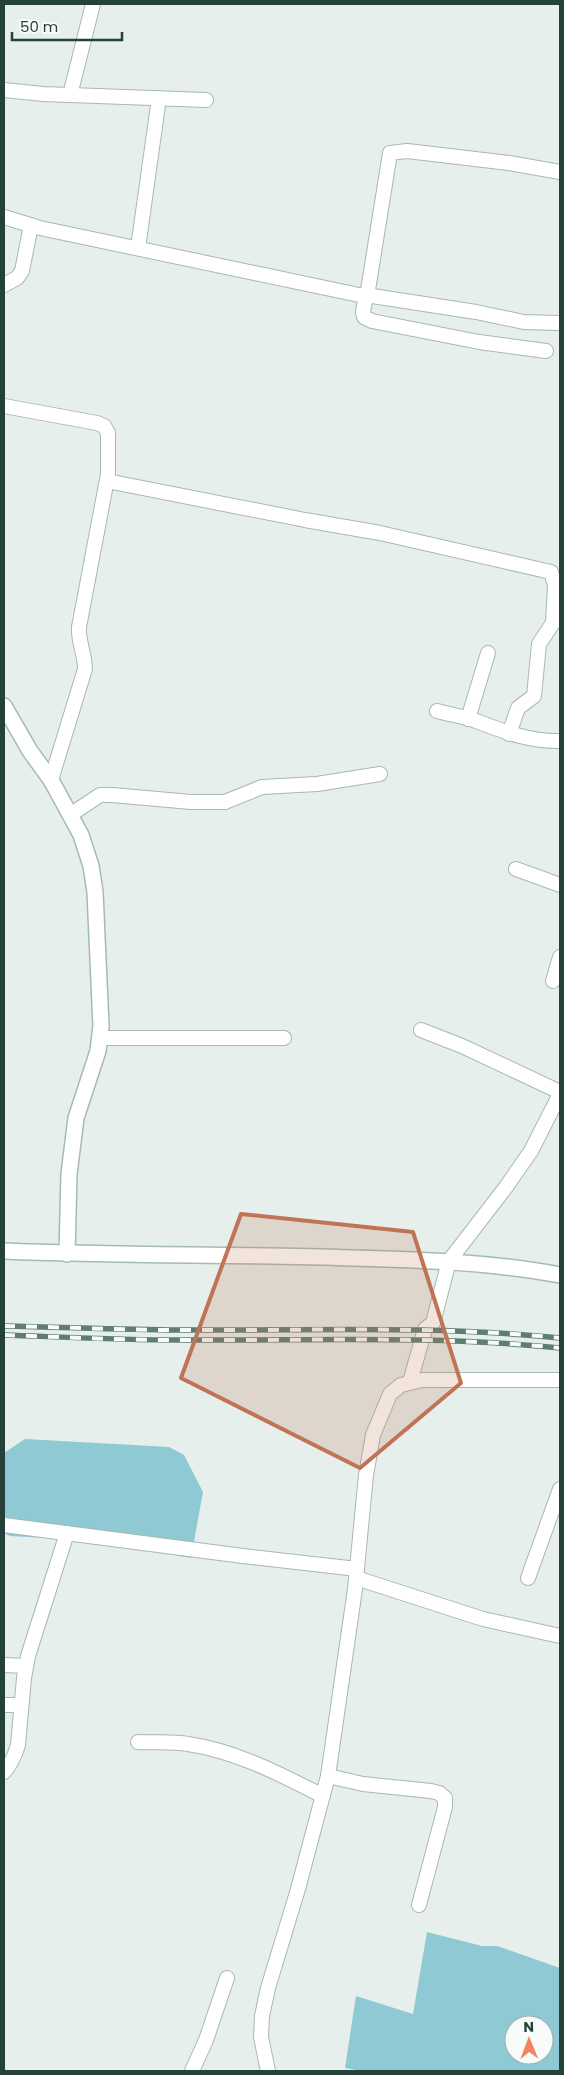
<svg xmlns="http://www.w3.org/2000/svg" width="564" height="2075" font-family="Poppins,sans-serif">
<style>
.water{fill:#8ec9d4;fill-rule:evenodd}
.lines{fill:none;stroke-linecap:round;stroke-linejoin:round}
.street-casing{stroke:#a8b8b2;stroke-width:16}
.secondary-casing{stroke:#a4bbb3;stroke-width:18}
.street{stroke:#fff;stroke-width:14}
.secondary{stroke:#fff;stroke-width:15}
.rail-casing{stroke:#5f7d75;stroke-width:5.5}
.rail{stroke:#f7fbf9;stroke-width:4;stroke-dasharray:11;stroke-linecap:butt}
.marked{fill:#c07456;fill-opacity:0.2;stroke:#c07456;stroke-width:4;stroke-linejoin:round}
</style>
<rect width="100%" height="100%" fill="#e6efeb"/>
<g class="water">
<path d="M25,1439L169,1447L184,1455L203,1492L191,1558L101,1541L10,1536L4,1533V1453Z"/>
<path d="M427,1932L482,1946H497L560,1968V2071H362L345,2068L356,1996L413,2014ZM514,2025H544V2055H514Z"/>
</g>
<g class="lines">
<g class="street-casing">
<g id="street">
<path d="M4,90L43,94L206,100"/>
<path d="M70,95L93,4"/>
<path d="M4,217L40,228L359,295H366L368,290L390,153L407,151L509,163L560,172"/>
<path d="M138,248L159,98"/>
<path d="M4,285L17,278L22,271L31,225"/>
<path d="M546,351L479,342L372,321L364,317L363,312L366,295L476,312L524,322L559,323"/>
<path d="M4,406L97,423L104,426L108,433V474L79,627C78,642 85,654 85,669L51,780"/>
<path d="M107,481L305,520L380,533L551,572L555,585L553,623L539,644L534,696L518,708L509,734"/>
<path d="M437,711C448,714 460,716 471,719C500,730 528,742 560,741"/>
<path d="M468,719L488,653"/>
<path d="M70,815L100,795H112L191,802H225L262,787L317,784L380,774"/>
<path d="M516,869L560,885"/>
<path d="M553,981L560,957"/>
<path d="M421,1030L462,1046L560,1092"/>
<path d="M100,1038H284"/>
<path d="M410,1382L425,1329L433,1323L449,1261L506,1187L531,1151L560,1094"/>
<path d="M4,1525L243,1556L357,1569"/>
<path d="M356,1578L483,1619L560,1636"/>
<path d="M528,1578L560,1489"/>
<path d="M4,1665L26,1666"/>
<path d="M4,1705H21"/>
<path d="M138,1742C154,1743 172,1741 188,1744C236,1751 280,1774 323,1796"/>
<path d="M4,1772C12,1763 15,1755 18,1745L24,1678L28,1656L67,1533"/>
<path d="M328,1776L363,1784L431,1791L439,1793L445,1798V1807L419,1905"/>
<path d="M192,2071L206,2040L227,1978"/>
<path d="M268,2071L261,2037L262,2016L268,1988L298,1889L328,1776L355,1589L366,1475L373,1435L390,1394L401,1385L422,1380H560"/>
</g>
</g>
<g class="secondary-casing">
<g id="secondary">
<path d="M4,706L30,751L51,780L81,835L91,866L95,892L101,1026L98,1051L76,1118L69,1174L67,1254"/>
<path d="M4,1251C120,1256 236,1254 353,1258C422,1260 492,1262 560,1275"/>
</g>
</g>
<use href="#street" class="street"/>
<use href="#secondary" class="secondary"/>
<g class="rail-casing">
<g id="rail">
<path d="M4,1326C62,1327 120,1330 178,1330C306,1331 433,1325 560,1338"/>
<path d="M4,1335C62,1337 120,1340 178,1340C306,1341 433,1335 560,1348"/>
</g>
</g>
<use href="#rail" class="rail"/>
</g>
<path class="marked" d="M241,1214L413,1232L461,1383L360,1468L181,1378Z"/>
<rect width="564" height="2075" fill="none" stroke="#24423a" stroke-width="10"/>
<g transform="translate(529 2040) rotate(359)"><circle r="24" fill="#f7fbf9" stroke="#a3b1ad"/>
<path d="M0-4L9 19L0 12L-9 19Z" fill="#f4845f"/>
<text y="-8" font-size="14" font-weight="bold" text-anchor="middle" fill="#24423a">N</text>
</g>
<path d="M12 32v8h110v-8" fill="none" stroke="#24423a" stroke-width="2.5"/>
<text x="20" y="32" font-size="15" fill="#24423a" stroke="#f7fbf9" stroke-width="4" paint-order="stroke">50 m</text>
</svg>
